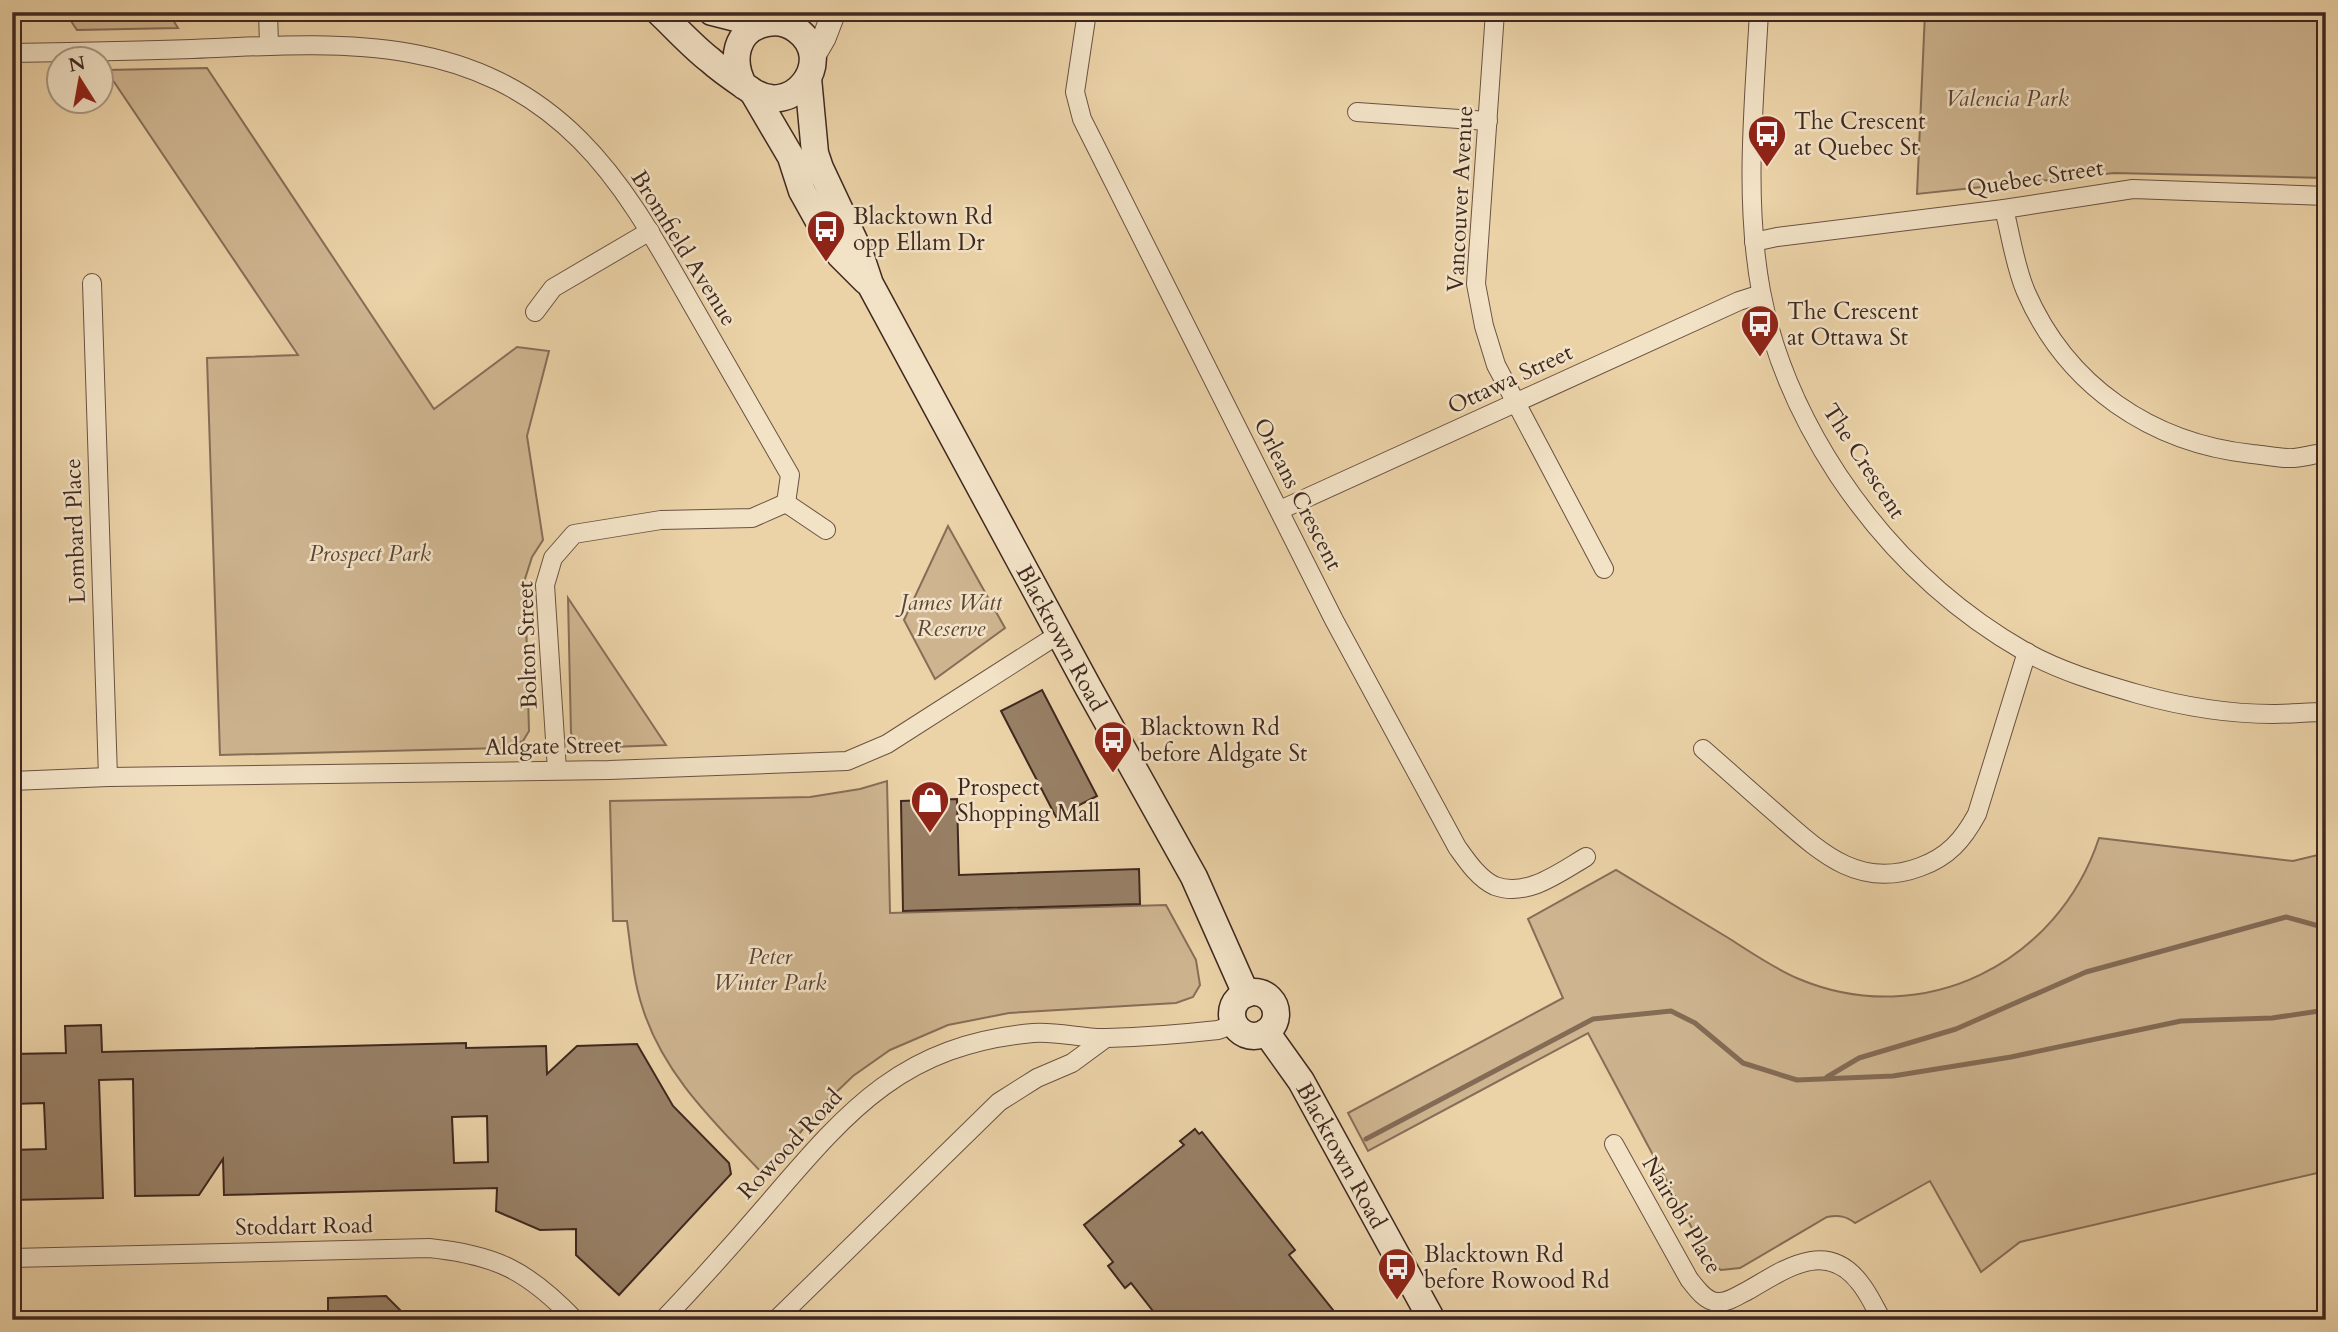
<svg xmlns="http://www.w3.org/2000/svg" width="2338" height="1332" font-family="Cardo,serif">
<style>
.green{fill:#ceb590;stroke:#866e58;stroke-width:2}
.lines{fill:none;stroke-linecap:round;stroke-linejoin:round}
.stream{stroke:#836b55;stroke-width:5}
.building{fill:#988066;stroke:#3f2820;stroke-width:2;fill-rule:evenodd}
.minor-casing{stroke:#6a5242;stroke-width:20}
.tertiary-casing{stroke:#6a5242;stroke-width:25}
.secondary-casing{stroke:#3f2820;stroke-width:29}
.minor{stroke:#f2e2c6;stroke-width:18}
.tertiary{stroke:#f2e2c6;stroke-width:23}
.secondary{stroke:#f2e2c6;stroke-width:26}
.labels{text-anchor:middle;dominant-baseline:central;stroke-width:5;stroke-linejoin:round;paint-order:stroke}
.park-label{font-size:23px;font-style:italic;fill:#5c4436;stroke:#f2e2c6}
.poi-label{font-size:23px;fill:#3f2820;stroke:#f2e2c6;text-anchor:start}
.street-label{font-size:23px;fill:#3f2820;stroke:#f2e2c6}
</style>
<rect width="100%" height="100%" fill="#ebd2a7"/>
<filter id="stains"><feTurbulence type="fractalNoise" baseFrequency=".00286" numOctaves="4"/><feColorMatrix values="0 0 0 0 .2 0 0 0 0 .09 0 0 0 0 .02 0 0 0 .5 -.17"/></filter>
<radialGradient id="worn" r=".72"><stop offset=".6" stop-color="#630" stop-opacity="0"/><stop offset="1" stop-color="#630" stop-opacity=".3"/></radialGradient>
<g class="green">
<path d="M65,12H168L178,28L77,30Z"/>
<path d="M1925,12H2326V178L2114,173L1917,194Z"/>
<path d="M207,68L434,409L517,347L549,351L527,436L543,540L532,557L525,579L529,731L523,741L504,748L220,755L207,358L298,355L106,70Z"/>
<path d="M948,526L1005,628L935,679L904,620Z"/>
<path d="M568,598L666,745L581,748L571,733Z"/>
<path d="M887,781L890,913L1166,905L1196,960L1200,985L1193,997L1176,1003L1009,1013L948,1025L890,1050L853,1076L827,1101L764,1175C716,1124 663,1075 642,1006C633,979 631,949 627,921H613L610,801L810,797L860,789Z"/>
<path d="M2099,838L2293,861L2326,853V1171L2020,1242L1981,1272L1930,1181L1855,1223C1846,1216 1839,1215 1827,1217L1740,1268L1721,1270L1710,1262L1588,1033L1368,1151L1348,1113L1563,998L1528,919L1616,870C1654,893 1692,916 1730,939C1752,953 1775,969 1799,979C1923,1031 2058,963 2099,838Z"/>
</g>
<g class="lines">
<g class="stream">
<path d="M1827,1077L1859,1058L1956,1029L2086,972L2286,917L2326,928"/>
<path d="M1366,1139L1593,1019L1671,1011L1695,1023L1743,1063L1797,1080L1893,1076L2011,1057L2181,1021L2272,1018L2326,1010"/>
</g>
</g>
<g class="building">
<path d="M1042,690L1097,796L1056,817L1001,711Z"/>
<path d="M957,799L959,875L1139,869L1140,904L903,911L901,801Z"/>
<path d="M101,1025L102,1052L466,1043V1048L546,1046L547,1074L577,1046L637,1044L673,1106L729,1163L731,1174L619,1295L576,1255V1229L540,1230L496,1211L497,1188L224,1195L223,1159L199,1195L135,1196L133,1079L99,1080L103,1198L12,1200V1150L46,1149L44,1103L12,1104V1054L66,1053L65,1026ZM487,1116L488,1162L454,1163L452,1117Z"/>
<path d="M1195,1129L1199,1134L1202,1132L1295,1250L1289,1255L1341,1320H1160L1131,1283L1125,1288L1108,1266L1113,1262L1084,1225L1184,1145L1180,1141Z"/>
<path d="M386,1296L410,1320H328V1298Z"/>
</g>
<g class="lines">
<g class="minor-casing">
<g id="minor">
<path d="M268,12L269,45"/>
<path d="M1087,12L1075,92L1082,119L1334,620L1457,847C1467,861 1479,879 1495,886C1527,898 1560,872 1586,857"/>
<path d="M1495,12L1476,284L1484,326L1496,365L1604,569"/>
<path d="M1759,12C1754,105 1744,199 1761,291C1773,356 1802,420 1838,475C1886,547 1949,608 2024,651C2059,671 2100,683 2138,694C2181,706 2228,714 2273,714C2291,714 2308,712 2326,712"/>
<path d="M12,53C72,52 132,51 192,49C334,43 470,30 580,140C626,186 658,245 690,301C723,359 757,417 790,475L786,503"/>
<path d="M1357,112L1488,121"/>
<path d="M2004,209C2011,236 2015,267 2026,292C2067,386 2151,443 2252,454C2266,455 2281,459 2294,458C2305,457 2315,454 2326,452"/>
<path d="M1754,242L1777,237L2004,209L2133,189L2326,196"/>
<path d="M92,283L108,777"/>
<path d="M535,312L553,288L650,231"/>
<path d="M786,503L826,530"/>
<path d="M1280,510L1739,301L1761,294"/>
<path d="M1703,749C1726,769 1748,789 1771,809C1816,848 1856,891 1920,867C1948,857 1963,840 1977,814L2027,652"/>
<path d="M557,770L545,585L553,558L574,534L661,520L752,518L786,503"/>
<path d="M12,781L108,777L609,770L847,761L887,744L1059,634"/>
<path d="M1614,1144L1689,1279C1696,1288 1705,1301 1717,1302C1728,1303 1738,1295 1747,1291C1784,1270 1826,1238 1860,1283C1869,1294 1875,1308 1882,1320"/>
<path d="M12,1258L429,1248C497,1255 528,1271 575,1320"/>
<path d="M663,1320C700,1281 735,1242 770,1201C849,1109 903,1045 1033,1033C1058,1031 1083,1039 1107,1038C1144,1037 1182,1034 1218,1030L1235,1024"/>
<path d="M776,1320L999,1102L1037,1078L1072,1063L1106,1038"/>
</g>
</g>
<g class="tertiary-casing">
<path id="tertiary" d="M813,57L824,38L834,12"/>
</g>
<g class="secondary-casing">
<g id="secondary">
<path d="M659,12C676,28 692,46 710,60C722,71 736,80 749,89C791,122 838,60 797,30C788,23 777,21 767,23C735,29 730,61 744,86"/>
<path d="M712,12L759,24"/>
<path id="s1" d="M808,78L815,153L820,168L859,251L870,284L1088,687L1194,877L1246,994"/>
<path d="M754,94L791,157L802,191L821,225L840,255L866,281"/>
<circle cx="1254" cy="1014" r="22"/>
<path id="s2" d="M1266,1032L1301,1081L1432,1320"/>
</g>
</g>
<use href="#minor" class="minor"/>
<use href="#tertiary" class="tertiary"/>
<use href="#secondary" class="secondary"/>
</g>
<defs>
<g id="bus-pin" transform="scale(2.0125)"><path d="M0 17L-7.5 6A9.5 9.5 0 1 1 7.5 6Z" fill="#8f2418" stroke="#f2e2c6"/><path d="M-5-6H5V4H4V6H2V4H-2V6H-4V4H-5ZM-3.5-4V0h7V-4ZM-3.5 1.2v1.5H-2V1.2ZM2 1.2v1.5H3.5V1.2Z" fill="#fff"/></g>
<g id="shop-pin" transform="scale(2.0125)"><path d="M0 17L-7.5 6A9.5 9.5 0 1 1 7.5 6Z" fill="#8f2418" stroke="#f2e2c6"/><path d="M-5-2.5h2.3a2.7 3.5 0 0 1 5.4 0H5L5.5 6h-11ZM-1.5-2.5h3a1.5 2.3 0 0 0-3 0Z" fill="#fff"/></g>
</defs>
<g fill-rule="evenodd">
<use href="#bus-pin" x="1767" y="134"/>
<use href="#bus-pin" x="826" y="229"/>
<use href="#bus-pin" x="1760" y="324"/>
<use href="#bus-pin" x="1113" y="740"/>
<use href="#shop-pin" x="930" y="800"/>
<use href="#bus-pin" x="1397" y="1267"/>
</g>
<g class="labels">
<g class="park-label">
<text x="2007" y="98">Valencia Park</text>
<text x="370" y="553">Prospect Park</text>
<text x="951" y="602">James Watt<tspan x="951" dy="26">Reserve</tspan></text>
<text x="770" y="956">Peter<tspan x="770" dy="26">Winter Park</tspan></text>
</g>
<g class="poi-label">
<text x="1794" y="121">The Crescent<tspan x="1794" dy="26">at Quebec St</tspan></text>
<text x="853" y="216">Blacktown Rd<tspan x="853" dy="26">opp Ellam Dr</tspan></text>
<text x="1787" y="311">The Crescent<tspan x="1787" dy="26">at Ottawa St</tspan></text>
<text x="1140" y="727">Blacktown Rd<tspan x="1140" dy="26">before Aldgate St</tspan></text>
<text x="957" y="787">Prospect<tspan x="957" dy="26">Shopping Mall</tspan></text>
<text x="1424" y="1254">Blacktown Rd<tspan x="1424" dy="26">before Rowood Rd</tspan></text>
</g>
<g class="street-label">
<text transform="translate(2035 178) rotate(-9)">Quebec Street</text>
<text transform="translate(1460 199) rotate(-87)">Vancouver Avenue</text>
<text transform="translate(684 248) rotate(58)">Bromfield Avenue</text>
<text transform="translate(1510 379) rotate(-25)">Ottawa Street</text>
<text transform="translate(1864 461) rotate(57)">The Crescent</text>
<text transform="translate(1298 494) rotate(63)">Orleans Crescent</text>
<text transform="translate(75 531) rotate(-92)">Lombard Place</text>
<text stroke="none"><textPath href="#s1" startOffset="620">Blacktown Road</textPath></text>
<text transform="translate(527 645) rotate(-92)">Bolton Street</text>
<text transform="translate(553 746) rotate(-1)">Aldgate Street</text>
<text transform="translate(790 1144) rotate(-47)">Rowood Road</text>
<text stroke="none"><textPath href="#s2" startOffset="145">Blacktown Road</textPath></text>
<text transform="translate(1682 1215) rotate(59)">Nairobi Place</text>
<text transform="translate(304 1226) rotate(-1)">Stoddart Road</text>
</g>
</g>
<rect width="2338" height="1332" fill="none" stroke="#ebd2a7" stroke-width="42"/>
<rect x="14" y="14" width="2310" height="1304" fill="none" stroke="#3f2820" stroke-width="3.5"/>
<rect x="21" y="21" width="2296" height="1290" fill="none" stroke="#3f2820" stroke-width="2"/>
<g transform="translate(80 80) rotate(349)"><circle r="33" fill="#f2e2c6" stroke="#aa9884" stroke-width="2"/>
<path d="M0-5L12 26L0 18L-12 26Z" fill="#8f2418"/>
<text y="-10" font-size="19" font-weight="bold" text-anchor="middle" fill="#3f2820">N</text>
</g>
<rect width="100%" height="100%" filter="url(#stains)"/>
<rect width="100%" height="100%" fill="url(#worn)"/>
</svg>
